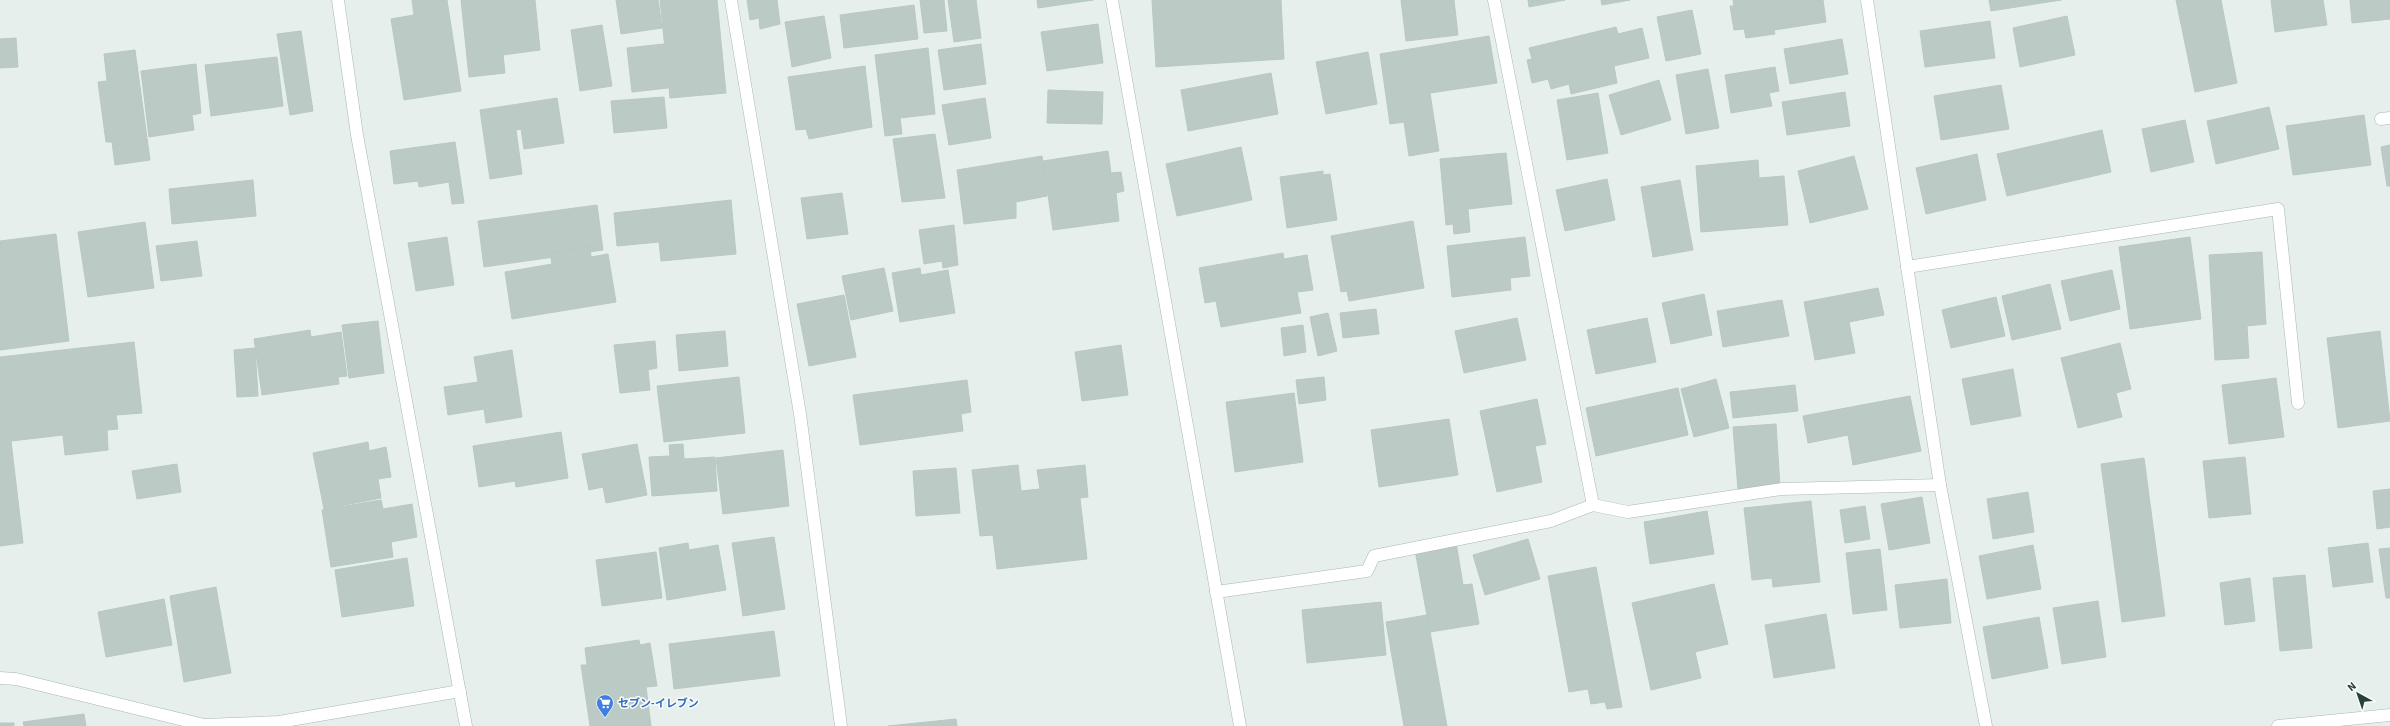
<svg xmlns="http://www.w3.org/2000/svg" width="2390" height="726" font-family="'Source Sans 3','Noto Sans JP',sans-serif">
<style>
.building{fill:#bbcac4;stroke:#b8c9c2}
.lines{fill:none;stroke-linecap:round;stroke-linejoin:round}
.minor-casing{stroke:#a8b8b2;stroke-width:13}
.secondary-casing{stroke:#a4bbb3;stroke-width:13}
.minor{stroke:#fff;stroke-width:12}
.secondary{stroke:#fff;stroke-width:12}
.labels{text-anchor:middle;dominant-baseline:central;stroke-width:3;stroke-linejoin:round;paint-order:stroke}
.shop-label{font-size:11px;font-weight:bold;fill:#366cbe;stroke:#f7fbf9;text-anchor:start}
</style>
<rect width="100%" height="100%" fill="#e6efeb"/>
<g class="building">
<path d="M412,0H447L461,91L404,100L391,19L414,15Z"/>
<path d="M461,0H535L540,50L503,55L505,73L469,77Z"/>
<path d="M616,0H658L662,28L621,34Z"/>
<path d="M660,0H717L726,93L670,98Z"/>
<path d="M747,0H777L780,24L760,29L759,18L750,20Z"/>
<path d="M920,0H944L947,31L924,33Z"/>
<path d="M948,0H976L981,38L954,42Z"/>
<path d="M1037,0H1093L1038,8Z"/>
<path d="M1152,0H1281L1284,59L1156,67Z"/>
<path d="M1401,0H1454L1458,35L1406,41Z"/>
<path d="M1528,0H1565L1529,7Z"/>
<path d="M1601,0H1630L1602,5Z"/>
<path d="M1733,0H1823L1826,22L1774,30L1775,34L1746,38L1744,29L1734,30L1730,6H1734Z"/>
<path d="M1989,0H2061L1991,11Z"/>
<path d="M2176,0H2221L2237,83L2195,92Z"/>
<path d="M2271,0H2323L2327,25L2275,32Z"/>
<path d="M2350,0H2390V19L2352,23Z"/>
<path d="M914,5L918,39L844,48L840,15Z"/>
<path d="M1692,10L1701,54L1666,61L1657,17Z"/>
<path d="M824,16L831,58L792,67L785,22Z"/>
<path d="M2067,16L2075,55L2020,67L2013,28Z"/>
<path d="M1990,21L1995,58L1925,67L1920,31Z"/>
<path d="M1098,24L1103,63L1047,71L1041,32Z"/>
<path d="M602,25L612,86L580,91L571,30Z"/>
<path d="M1616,27L1618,34L1642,28L1649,58L1614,66L1617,83L1571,94L1569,84L1551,89L1548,79L1532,83L1527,60L1532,59L1529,48Z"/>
<path d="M301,31L313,111L290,115L277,34Z"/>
<path d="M1489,36L1497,83L1430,93L1439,151L1409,156L1404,122L1390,124L1380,54Z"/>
<path d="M16,38L18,67L0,68V39Z"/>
<path d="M1842,39L1848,74L1790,84L1784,49Z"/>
<path d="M664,44L668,88L632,92L627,48Z"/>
<path d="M981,44L986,84L944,90L938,50Z"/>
<path d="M928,48L935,114L900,118L902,134L885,136L875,55Z"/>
<path d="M135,50L150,160L115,165L112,142H106L98,82L107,81L104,54Z"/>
<path d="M1368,52L1377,104L1326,114L1316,62Z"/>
<path d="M277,57L283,106L211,116L205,65Z"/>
<path d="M196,64L201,113L192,115L194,130L149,137L141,71Z"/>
<path d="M865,66L872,127L809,139L806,129L796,130L788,77Z"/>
<path d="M1775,67L1779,91L1769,93L1772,106L1731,113L1725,75Z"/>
<path d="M1708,69L1719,128L1686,134L1676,75Z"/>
<path d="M1271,73L1278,114L1188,131L1181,90Z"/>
<path d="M1659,80L1671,120L1621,135L1609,95Z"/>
<path d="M2001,85L2009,129L1941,140L1934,96Z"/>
<path d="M1048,90L1103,92L1102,124L1047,123Z"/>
<path d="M1845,92L1850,126L1787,135L1782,102Z"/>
<path d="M1598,93L1608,153L1567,160L1557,100Z"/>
<path d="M664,97L667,128L614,133L611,101Z"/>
<path d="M557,98L564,143L524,149L521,129L516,130L522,174L490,179L480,110Z"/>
<path d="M985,98L991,138L949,145L942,105Z"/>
<path d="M2269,107L2279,149L2216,164L2207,121Z"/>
<path d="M2364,115L2371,165L2293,175L2286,126Z"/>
<path d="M2185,120L2194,162L2151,172L2142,129Z"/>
<path d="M2102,130L2111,172L2007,196L1997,154Z"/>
<path d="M935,134L945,198L902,202L893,139Z"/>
<path d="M455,142L464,203L452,204L449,182L419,187L418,181L394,184L390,151Z"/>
<path d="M2390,145V186H2387L2381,147Z"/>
<path d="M1241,147L1252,200L1177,216L1166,164Z"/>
<path d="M1108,151L1111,173L1121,172L1124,191L1116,193L1119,221L1053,230L1043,161Z"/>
<path d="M1506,153L1512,204L1468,209L1470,232L1454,234L1453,224L1446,225L1440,159Z"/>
<path d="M1977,154L1986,200L1926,214L1916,168Z"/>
<path d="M1042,156L1047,196L1016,202V218L964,224L957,170Z"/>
<path d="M1854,156L1868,209L1810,223L1798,171Z"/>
<path d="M1758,160L1759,178L1784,176L1788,225L1701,232L1696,166Z"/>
<path d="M1323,171V175L1330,174L1337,220L1287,228L1280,177Z"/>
<path d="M1607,179L1615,220L1565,231L1556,190Z"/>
<path d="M253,180L256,216L172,224L169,189Z"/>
<path d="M1680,180L1693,250L1653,257L1641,187Z"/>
<path d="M842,193L848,234L807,239L801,198Z"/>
<path d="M731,200L736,254L661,261L659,242L617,246L614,213Z"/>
<path d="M597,205L603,250L484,267L478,221Z"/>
<path d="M1413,221L1424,288L1349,301L1347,291L1341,292L1331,236Z"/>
<path d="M145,222L154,288L88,297L78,232Z"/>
<path d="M954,225L958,265L943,268L942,261L924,264L919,230Z"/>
<path d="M56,234L69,341L0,350V241Z"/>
<path d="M447,237L454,285L416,291L408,243Z"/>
<path d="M1525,237L1530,276L1510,278L1511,290L1452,297L1447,246Z"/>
<path d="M2190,237L2201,319L2130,329L2119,247Z"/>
<path d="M197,241L202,276L161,281L156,246Z"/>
<path d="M590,246L591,257L608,254L616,302L512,319L505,272L552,264L550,253Z"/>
<path d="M2262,252L2266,324L2247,326L2249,358L2215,360L2209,255Z"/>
<path d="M1283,253L1284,259L1307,255L1313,290L1297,292L1301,313L1221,327L1216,301L1205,303L1199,268Z"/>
<path d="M884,268L893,311L851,320L842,276Z"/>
<path d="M920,268L921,275L948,270L955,313L900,322L892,273Z"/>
<path d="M2112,270L2120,309L2070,321L2061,281Z"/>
<path d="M2050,284L2061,329L2012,340L2002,296Z"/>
<path d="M1878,288L1884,315L1849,322L1855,353L1815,360L1804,302Z"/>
<path d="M1704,294L1712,335L1671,344L1662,303Z"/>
<path d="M844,295L856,357L809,366L797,304Z"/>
<path d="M1996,297L2005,336L1951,348L1942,310Z"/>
<path d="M1782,300L1789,336L1723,347L1717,311Z"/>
<path d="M1376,309L1379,334L1343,338L1340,313Z"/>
<path d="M1328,313L1337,351L1318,356L1310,317Z"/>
<path d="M1517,318L1526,360L1464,373L1455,331Z"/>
<path d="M1647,318L1656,362L1596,374L1587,330Z"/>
<path d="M378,321L384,373L349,378L342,325Z"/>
<path d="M1303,325L1306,352L1284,356L1281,328Z"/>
<path d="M310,330L311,337L341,332L347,376L338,377L339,384L262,395L254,339Z"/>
<path d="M725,331L728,366L679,371L676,335Z"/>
<path d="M2380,331L2390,421L2338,428L2327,338Z"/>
<path d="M655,341L657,368L648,370L650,390L620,393L614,345Z"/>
<path d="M134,342L142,413L116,415L118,429L107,430L108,450L65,455L63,435L11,441L23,543L0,546V357Z"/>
<path d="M2120,343L2131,389L2116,393L2122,417L2078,428L2061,358Z"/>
<path d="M1121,345L1128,395L1082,401L1075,352Z"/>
<path d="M255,348L258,396L237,397L234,350Z"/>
<path d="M512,350L522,417L486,423L484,409L448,415L444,387L478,382L474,357Z"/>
<path d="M2013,369L2021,416L1971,425L1962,379Z"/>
<path d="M739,377L745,433L664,442L657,386Z"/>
<path d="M1324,377L1326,400L1299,404L1296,380Z"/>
<path d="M2276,378L2284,437L2229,444L2222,385Z"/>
<path d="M1716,379L1729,428L1694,437L1681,389Z"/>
<path d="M967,380L971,412L961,414L963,431L860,445L853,395Z"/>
<path d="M1795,385L1798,411L1733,418L1730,392Z"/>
<path d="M1678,388L1688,435L1596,456L1586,408Z"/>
<path d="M1294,393L1303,462L1235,472L1226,402Z"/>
<path d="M1910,396L1921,451L1853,465L1848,435L1808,443L1803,416Z"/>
<path d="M1537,399L1546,444L1535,446L1542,482L1497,492L1480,411Z"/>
<path d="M1449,419L1458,475L1379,487L1371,430Z"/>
<path d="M1776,424L1780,487L1738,490L1733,427Z"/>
<path d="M561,432L568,478L516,487L515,481L479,487L473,446Z"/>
<path d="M368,442L369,451L386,447L391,477L378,479L381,498L324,509L313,453Z"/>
<path d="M637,444L647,495L606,503L603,487L589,490L582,454Z"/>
<path d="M683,444L684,459L715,457L717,491L652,496L649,457L670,456L669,445Z"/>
<path d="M783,450L789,506L723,514L716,458Z"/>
<path d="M2245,457L2251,514L2209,518L2203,461Z"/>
<path d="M2144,458L2165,616L2122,622L2101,464Z"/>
<path d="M177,464L181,492L137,499L132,471Z"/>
<path d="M1018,465L1021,491L1040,489L1037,470L1085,465L1088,497L1080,498L1087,559L997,569L993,535L980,536L972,470Z"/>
<path d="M956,468L960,513L916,516L913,471Z"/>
<path d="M2390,489V527L2377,529L2373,491Z"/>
<path d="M2028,492L2034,532L1993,539L1987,499Z"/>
<path d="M1922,497L1930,543L1889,550L1881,504Z"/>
<path d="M381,500L383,509L412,504L417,537L391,542L393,557L331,567L322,510Z"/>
<path d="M1811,501L1820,582L1773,587L1772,578L1752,580L1744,508Z"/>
<path d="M1865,506L1870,539L1845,543L1840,510Z"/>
<path d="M1707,511L1714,554L1650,564L1644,522Z"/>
<path d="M774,537L785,609L743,616L732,543Z"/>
<path d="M1528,539L1540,579L1485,595L1473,555Z"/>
<path d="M1456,542L1463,585L1472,584L1479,624L1430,632L1415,550Z"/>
<path d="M688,543L689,550L718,545L726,590L667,600L659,548Z"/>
<path d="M2368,543L2373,582L2333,587L2328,548Z"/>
<path d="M2033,545L2041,589L1987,599L1979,556Z"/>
<path d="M2390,548V598H2386L2379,549Z"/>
<path d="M1880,549L1887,610L1853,614L1846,553Z"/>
<path d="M656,552L662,598L602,606L596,560Z"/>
<path d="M407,558L414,606L342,617L335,570Z"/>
<path d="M1596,567L1622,707L1607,709L1605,702L1591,704L1588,689L1569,692L1548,576Z"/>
<path d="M2305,575L2312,648L2280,651L2273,578Z"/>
<path d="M2250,578L2255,621L2225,625L2220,583Z"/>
<path d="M1947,579L1951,623L1900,628L1895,585Z"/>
<path d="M1714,584L1728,644L1695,652L1701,678L1651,690L1632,603Z"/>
<path d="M216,587L231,673L184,682L170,596Z"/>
<path d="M164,599L172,645L106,657L98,612Z"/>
<path d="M2098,601L2106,657L2062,664L2053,608Z"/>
<path d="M1381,602L1386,655L1307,663L1302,610Z"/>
<path d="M1826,614L1835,668L1774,678L1765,625Z"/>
<path d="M1427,615L1447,726H1404L1386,622Z"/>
<path d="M2039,617L2048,668L1992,679L1983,627Z"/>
<path d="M774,631L780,676L674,689L669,644Z"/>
<path d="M639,640L640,645L650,643L657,686L646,687L651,726H590L581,665H587L585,648Z"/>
<path d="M84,714L86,726H24L23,722Z"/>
<path d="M956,719L957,726H888Z"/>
<rect x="0" y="723" width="14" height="3"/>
</g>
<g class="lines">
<g class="minor-casing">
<g id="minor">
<path d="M338,0L357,135L466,726"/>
<path d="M731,0L800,414L841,726"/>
<path d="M1112,0L1240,726"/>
<path d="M1494,0L1593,505L1628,512L1782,489L1940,485"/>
<path d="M1867,0L1940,485L1986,726"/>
<path d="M2381,119L2390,118"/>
<path d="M1907,267L2278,209L2298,403"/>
<path d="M1216,592L1367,571L1374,556L1551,521L1593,505"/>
<path d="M0,678L16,679L204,725L279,722L460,691"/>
</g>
</g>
<g class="secondary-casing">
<path id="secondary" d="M2278,726L2390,715"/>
</g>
<use href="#minor" class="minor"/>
<use href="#secondary" class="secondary"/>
</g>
<defs>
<g id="supermarket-pin" transform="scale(0.9)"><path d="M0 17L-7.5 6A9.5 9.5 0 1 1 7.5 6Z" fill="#3f7fe0" stroke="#f7fbf9"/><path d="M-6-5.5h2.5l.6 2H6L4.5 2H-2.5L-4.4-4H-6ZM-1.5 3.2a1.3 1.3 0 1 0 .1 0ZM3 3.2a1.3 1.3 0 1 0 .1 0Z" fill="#fff"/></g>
</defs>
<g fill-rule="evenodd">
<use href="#supermarket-pin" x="605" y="703"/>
</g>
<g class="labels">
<g class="shop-label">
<text x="618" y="703">セブン-イレブン</text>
</g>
</g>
<g transform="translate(2358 694) rotate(320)" stroke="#f7fbf9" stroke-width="3" paint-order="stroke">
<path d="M0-3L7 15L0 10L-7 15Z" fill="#24423a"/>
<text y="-6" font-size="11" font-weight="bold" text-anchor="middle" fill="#24423a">N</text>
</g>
</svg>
